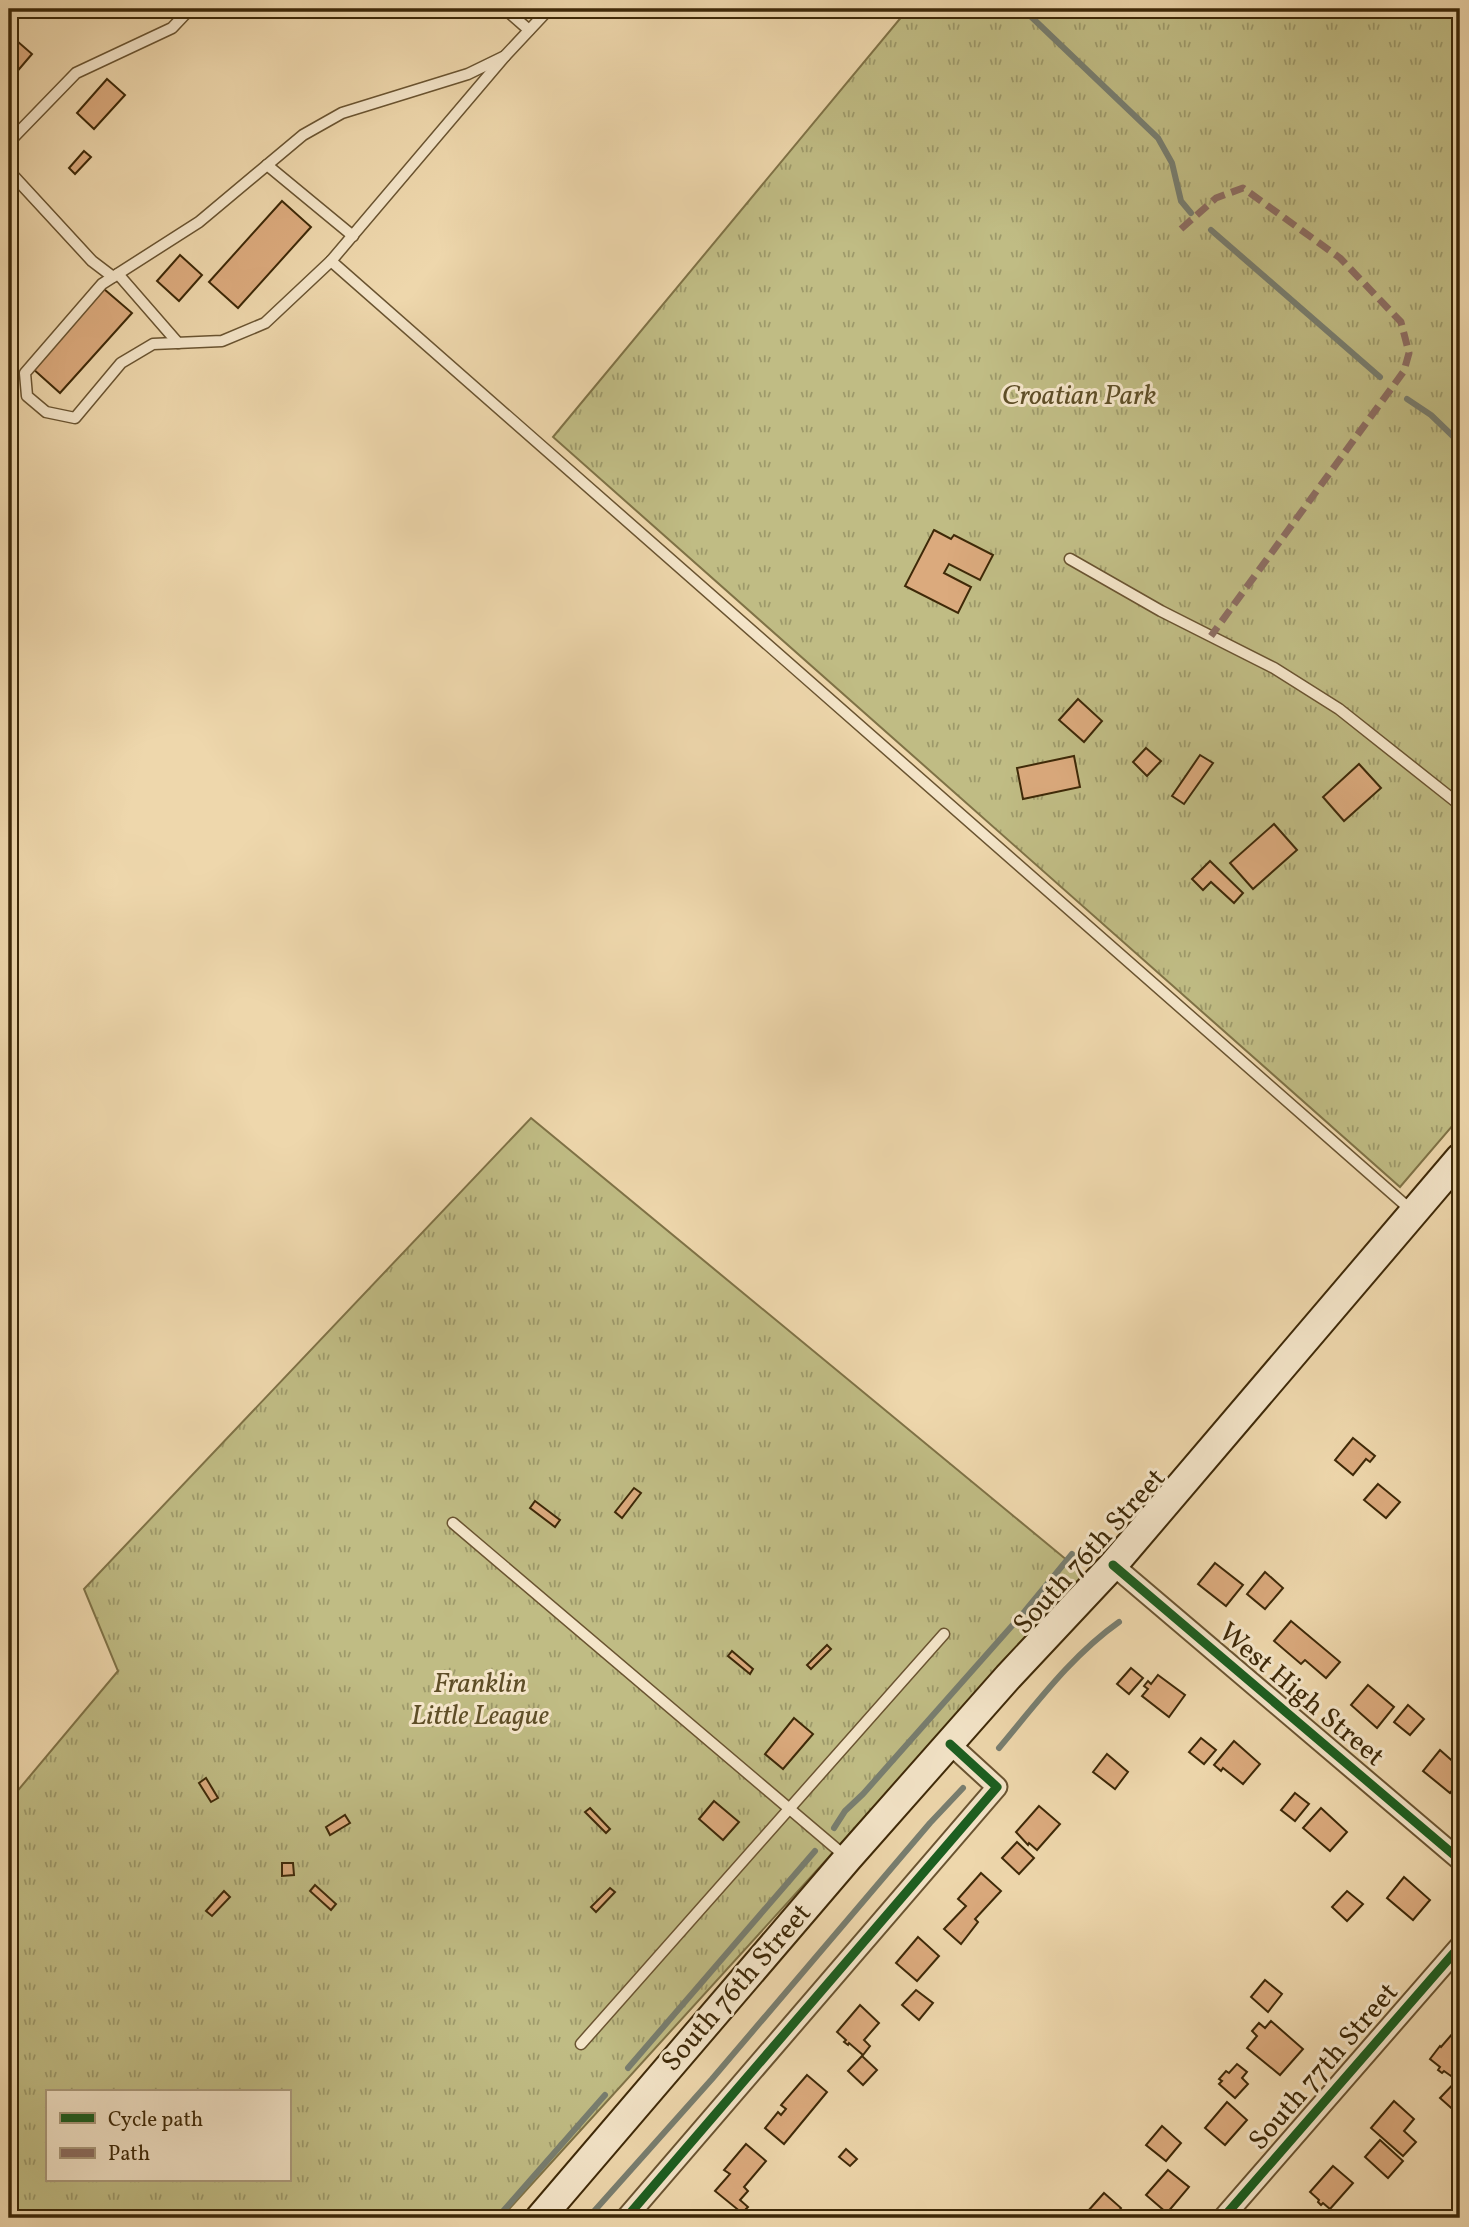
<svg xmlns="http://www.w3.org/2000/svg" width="1469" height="2227" font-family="Vollkorn,serif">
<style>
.park{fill:url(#park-tufts);stroke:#7f7246;stroke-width:2;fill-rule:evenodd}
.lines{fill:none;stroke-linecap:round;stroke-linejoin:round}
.stream{stroke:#787e70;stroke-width:6}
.building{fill:#dbaa7d;stroke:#3e2908;stroke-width:2}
.service-casing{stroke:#6a5431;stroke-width:13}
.minor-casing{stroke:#6a5431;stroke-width:23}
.secondary-casing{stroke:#3e2908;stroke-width:32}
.service{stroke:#f4e5c9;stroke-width:10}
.minor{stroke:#f4e5c9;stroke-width:19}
.secondary{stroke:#f4e5c9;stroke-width:28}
.quiet{stroke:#8d6e63;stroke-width:7;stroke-dasharray:14 7;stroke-linecap:butt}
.cycleway-casing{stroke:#f4e5c9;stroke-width:13}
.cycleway{stroke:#1b5e20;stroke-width:9}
.labels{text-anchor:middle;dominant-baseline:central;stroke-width:6;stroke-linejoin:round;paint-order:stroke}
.park-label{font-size:28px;font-style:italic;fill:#5e4e27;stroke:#f4e5c9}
.street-label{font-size:28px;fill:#3e2908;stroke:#f4e5c9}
</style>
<defs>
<pattern id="park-tufts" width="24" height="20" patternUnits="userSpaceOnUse" patternTransform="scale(1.75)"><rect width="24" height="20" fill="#c0bc84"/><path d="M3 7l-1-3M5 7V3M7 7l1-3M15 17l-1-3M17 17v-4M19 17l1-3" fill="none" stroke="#9d996a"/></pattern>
</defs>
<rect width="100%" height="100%" fill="#eed7ac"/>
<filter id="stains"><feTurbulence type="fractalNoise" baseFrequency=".00286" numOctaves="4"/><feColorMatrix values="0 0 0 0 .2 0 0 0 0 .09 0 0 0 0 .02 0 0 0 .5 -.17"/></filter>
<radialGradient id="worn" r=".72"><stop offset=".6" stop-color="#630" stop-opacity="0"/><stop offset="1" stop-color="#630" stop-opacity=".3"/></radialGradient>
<g class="park">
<path d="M908,9L1460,10V1117L1400,1187L553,437Z"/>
<path d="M531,1118L1085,1575L501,2218H9V1801L118,1671L84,1589ZM47,2092H289V2180H47Z"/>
</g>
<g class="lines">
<g class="stream">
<path d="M1023,9L1158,138L1172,163L1181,201L1191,213"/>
<path d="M1211,230L1380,377"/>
<path d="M1407,399L1431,415L1460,443"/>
<path d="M999,1748C1036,1704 1072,1655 1119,1622"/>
<path d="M834,1828L845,1811L863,1794L1025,1611L1072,1554"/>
<path d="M628,2068L815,1851"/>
<path d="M497,2218L605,2095"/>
<path d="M588,2218L712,2079L930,1823L963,1788"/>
</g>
</g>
<g class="building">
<path d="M9,34L32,54L9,81Z"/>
<path d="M107,79L125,95L94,129L77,113Z"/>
<path d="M84,151L91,157L75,174L69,168Z"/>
<path d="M282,201L311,227L238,308L209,282Z"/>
<path d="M180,255L202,275L179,301L157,281Z"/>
<path d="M104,289L132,313L60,393L32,368Z"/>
<path d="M934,530L951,539L954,535L993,555L980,580L949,564L944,573L971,587L958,613L905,586Z"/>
<path d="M1078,699L1102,721L1084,742L1059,720Z"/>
<path d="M1146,748L1161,761L1147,776L1133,762Z"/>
<path d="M1200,755L1213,763L1184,804L1172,796Z"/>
<path d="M1074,756L1080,787L1023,799L1017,768Z"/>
<path d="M1359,764L1381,788L1344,821L1323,797Z"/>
<path d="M1274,824L1297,850L1253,889L1230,863Z"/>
<path d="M1210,861L1243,893L1234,903L1211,882L1203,890L1192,879Z"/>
<path d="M1353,1438L1375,1456L1370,1462L1366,1459L1353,1475L1335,1460Z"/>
<path d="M1378,1484L1400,1502L1386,1518L1364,1500Z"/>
<path d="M634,1488L641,1493L622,1518L615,1512Z"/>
<path d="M535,1501L560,1520L555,1527L530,1508Z"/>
<path d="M1215,1563L1243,1585L1226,1606L1198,1584Z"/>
<path d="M1265,1572L1283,1588L1265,1609L1247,1594Z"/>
<path d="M1291,1621L1340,1662L1326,1678L1305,1660L1301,1664L1274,1641Z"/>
<path d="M827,1645L831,1649L811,1669L807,1665Z"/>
<path d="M732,1651L753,1669L750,1674L728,1656Z"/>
<path d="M1131,1668L1143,1678L1129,1694L1117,1684Z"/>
<path d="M1158,1675L1185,1695L1169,1717L1142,1696L1148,1689L1144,1686L1148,1681L1151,1684Z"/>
<path d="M1368,1685L1394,1707L1377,1728L1351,1705Z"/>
<path d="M1408,1705L1424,1719L1410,1735L1394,1722Z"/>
<path d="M794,1718L813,1734L783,1769L765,1754Z"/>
<path d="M1201,1738L1216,1750L1204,1764L1189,1752Z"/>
<path d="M1234,1741L1260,1764L1243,1784L1223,1768L1221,1771L1214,1765Z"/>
<path d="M1440,1750L1457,1765L1460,1761V1781L1450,1793L1423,1771Z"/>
<path d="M1107,1754L1128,1772L1115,1789L1093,1772Z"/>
<path d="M206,1778L218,1798L211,1802L199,1783Z"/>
<path d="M1295,1793L1309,1804L1295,1821L1281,1810Z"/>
<path d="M714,1801L739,1822L723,1840L699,1819Z"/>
<path d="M1039,1806L1060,1824L1037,1850L1029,1843L1028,1845L1016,1832Z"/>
<path d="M590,1808L610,1829L606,1833L585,1812Z"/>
<path d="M1321,1808L1347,1832L1330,1851L1303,1828Z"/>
<path d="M345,1815L350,1823L330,1835L326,1827Z"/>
<path d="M1017,1842L1034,1858L1019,1874L1002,1858Z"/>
<path d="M282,1863H293L294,1875L282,1876Z"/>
<path d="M981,1873L1001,1891L975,1919L978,1922L961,1944L944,1929L966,1906L958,1899Z"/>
<path d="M1404,1877L1430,1900L1413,1920L1387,1898Z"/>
<path d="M315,1885L336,1904L331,1910L310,1891Z"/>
<path d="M610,1888L615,1892L596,1912L591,1907Z"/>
<path d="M224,1891L230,1897L212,1916L206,1911Z"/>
<path d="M1347,1891L1363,1904L1347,1921L1332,1907Z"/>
<path d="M918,1937L939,1956L917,1981L896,1963Z"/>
<path d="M1265,1980L1282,1994L1268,2012L1251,1997Z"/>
<path d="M916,1990L933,2003L919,2020L902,2005Z"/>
<path d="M860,2005L879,2023L864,2040L870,2046L863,2055L849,2043L848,2045L844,2042L846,2040L837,2032Z"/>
<path d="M1271,2021L1303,2049L1280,2075L1247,2048L1257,2036L1252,2031L1259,2023L1265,2028Z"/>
<path d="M1453,2033L1460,2039V2065L1451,2076L1444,2071L1442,2073L1438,2070L1440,2067L1430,2059L1440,2046L1441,2047Z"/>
<path d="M862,2056L877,2070L863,2085L848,2071Z"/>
<path d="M1237,2064L1247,2072L1242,2078L1248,2084L1235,2098L1219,2084L1222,2081L1219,2079L1226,2071L1229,2073Z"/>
<path d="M807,2075L827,2092L784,2144L765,2128L778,2112L781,2115L786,2109L781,2105Z"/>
<path d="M1460,2077V2111L1458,2114L1440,2098Z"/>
<path d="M1394,2101L1414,2119L1404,2131L1416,2142L1403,2156L1371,2128Z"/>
<path d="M1227,2102L1247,2120L1225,2145L1205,2128Z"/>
<path d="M1162,2126L1181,2143L1166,2161L1146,2145Z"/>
<path d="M1380,2140L1403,2161L1388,2178L1365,2157Z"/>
<path d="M746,2144L766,2161L744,2187L748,2191L740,2200L748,2207L742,2213L715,2191L730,2174L724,2170Z"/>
<path d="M846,2149L857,2159L850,2166L839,2157Z"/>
<path d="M1333,2166L1353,2183L1330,2209L1323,2203L1321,2205L1318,2202L1319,2200L1310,2192Z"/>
<path d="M1168,2170L1189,2187L1167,2213L1146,2195Z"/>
<path d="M1104,2193L1121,2208L1113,2218H1096L1088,2211Z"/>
</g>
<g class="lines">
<g class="service-casing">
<g id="service">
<path d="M505,9L529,30"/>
<path d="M505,56L331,261L1411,1210"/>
<path d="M9,148L10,141L76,73L172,28L190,9"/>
<path d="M267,165L353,236"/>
<path d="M9,171L92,261L113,277"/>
<path d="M331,261L265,323L222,341L153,344L121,363L75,418L46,412L27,396L25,373L102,284L199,222L303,135L342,113L468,74L505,56L549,9"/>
<path d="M118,274L178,343"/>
<path d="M1070,559L1161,611L1274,668L1339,709L1460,805"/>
<path d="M453,1523L845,1856"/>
<path d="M581,2044L944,1634"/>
</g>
</g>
<g class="minor-casing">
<g id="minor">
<path d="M1113,1565L1460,1860"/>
<path d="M626,2218L997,1787L950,1744"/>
<path d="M1223,2218L1460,1946"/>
</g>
</g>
<g class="secondary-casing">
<path id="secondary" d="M540,2218L848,1858L1008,1677L1113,1565L1460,1158"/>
</g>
<use href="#service" class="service"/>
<use href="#minor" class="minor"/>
<use href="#secondary" class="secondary"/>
<path class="quiet" d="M1181,229L1216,198L1243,188L1340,258L1401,322L1409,353L1404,371L1211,636"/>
<g class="cycleway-casing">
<g id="cycleway">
<path d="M1113,1565L1460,1860"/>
<path d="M626,2218L997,1787L950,1744"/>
<path d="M1223,2218L1460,1946"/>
</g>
</g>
<use href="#cycleway" class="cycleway"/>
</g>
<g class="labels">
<g class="park-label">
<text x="1079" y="396">Croatian Park</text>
<text x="480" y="1684">Franklin<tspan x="480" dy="32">Little League</tspan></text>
</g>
<g class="street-label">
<text transform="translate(1090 1552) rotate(-48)">South 76th Street</text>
<text transform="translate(1301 1695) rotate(40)">West High Street</text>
<text transform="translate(737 1988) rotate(-49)">South 76th Street</text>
<text transform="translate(1324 2067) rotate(-49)">South 77th Street</text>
</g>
</g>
<rect width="1469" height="2227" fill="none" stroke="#eed7ac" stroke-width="35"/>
<rect x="10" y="10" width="1448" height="2206" fill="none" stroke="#3e2908" stroke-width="3.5"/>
<rect x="18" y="18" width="1434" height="2192" fill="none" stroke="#3e2908" stroke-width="2"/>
<rect x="46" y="2090" width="245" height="91" fill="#f4e5c9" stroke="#ab9a7c" stroke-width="2"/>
<rect x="60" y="2113" width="35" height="10" fill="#1b5e20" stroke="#ab9a7c" stroke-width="2"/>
<text x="108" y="2126" font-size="21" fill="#3e2908">Cycle path</text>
<rect x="60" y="2148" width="35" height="10" fill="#8d6e63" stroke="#ab9a7c" stroke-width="2"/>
<text x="108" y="2160" font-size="21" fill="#3e2908">Path</text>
<rect width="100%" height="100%" filter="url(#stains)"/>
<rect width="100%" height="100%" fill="url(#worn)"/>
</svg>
